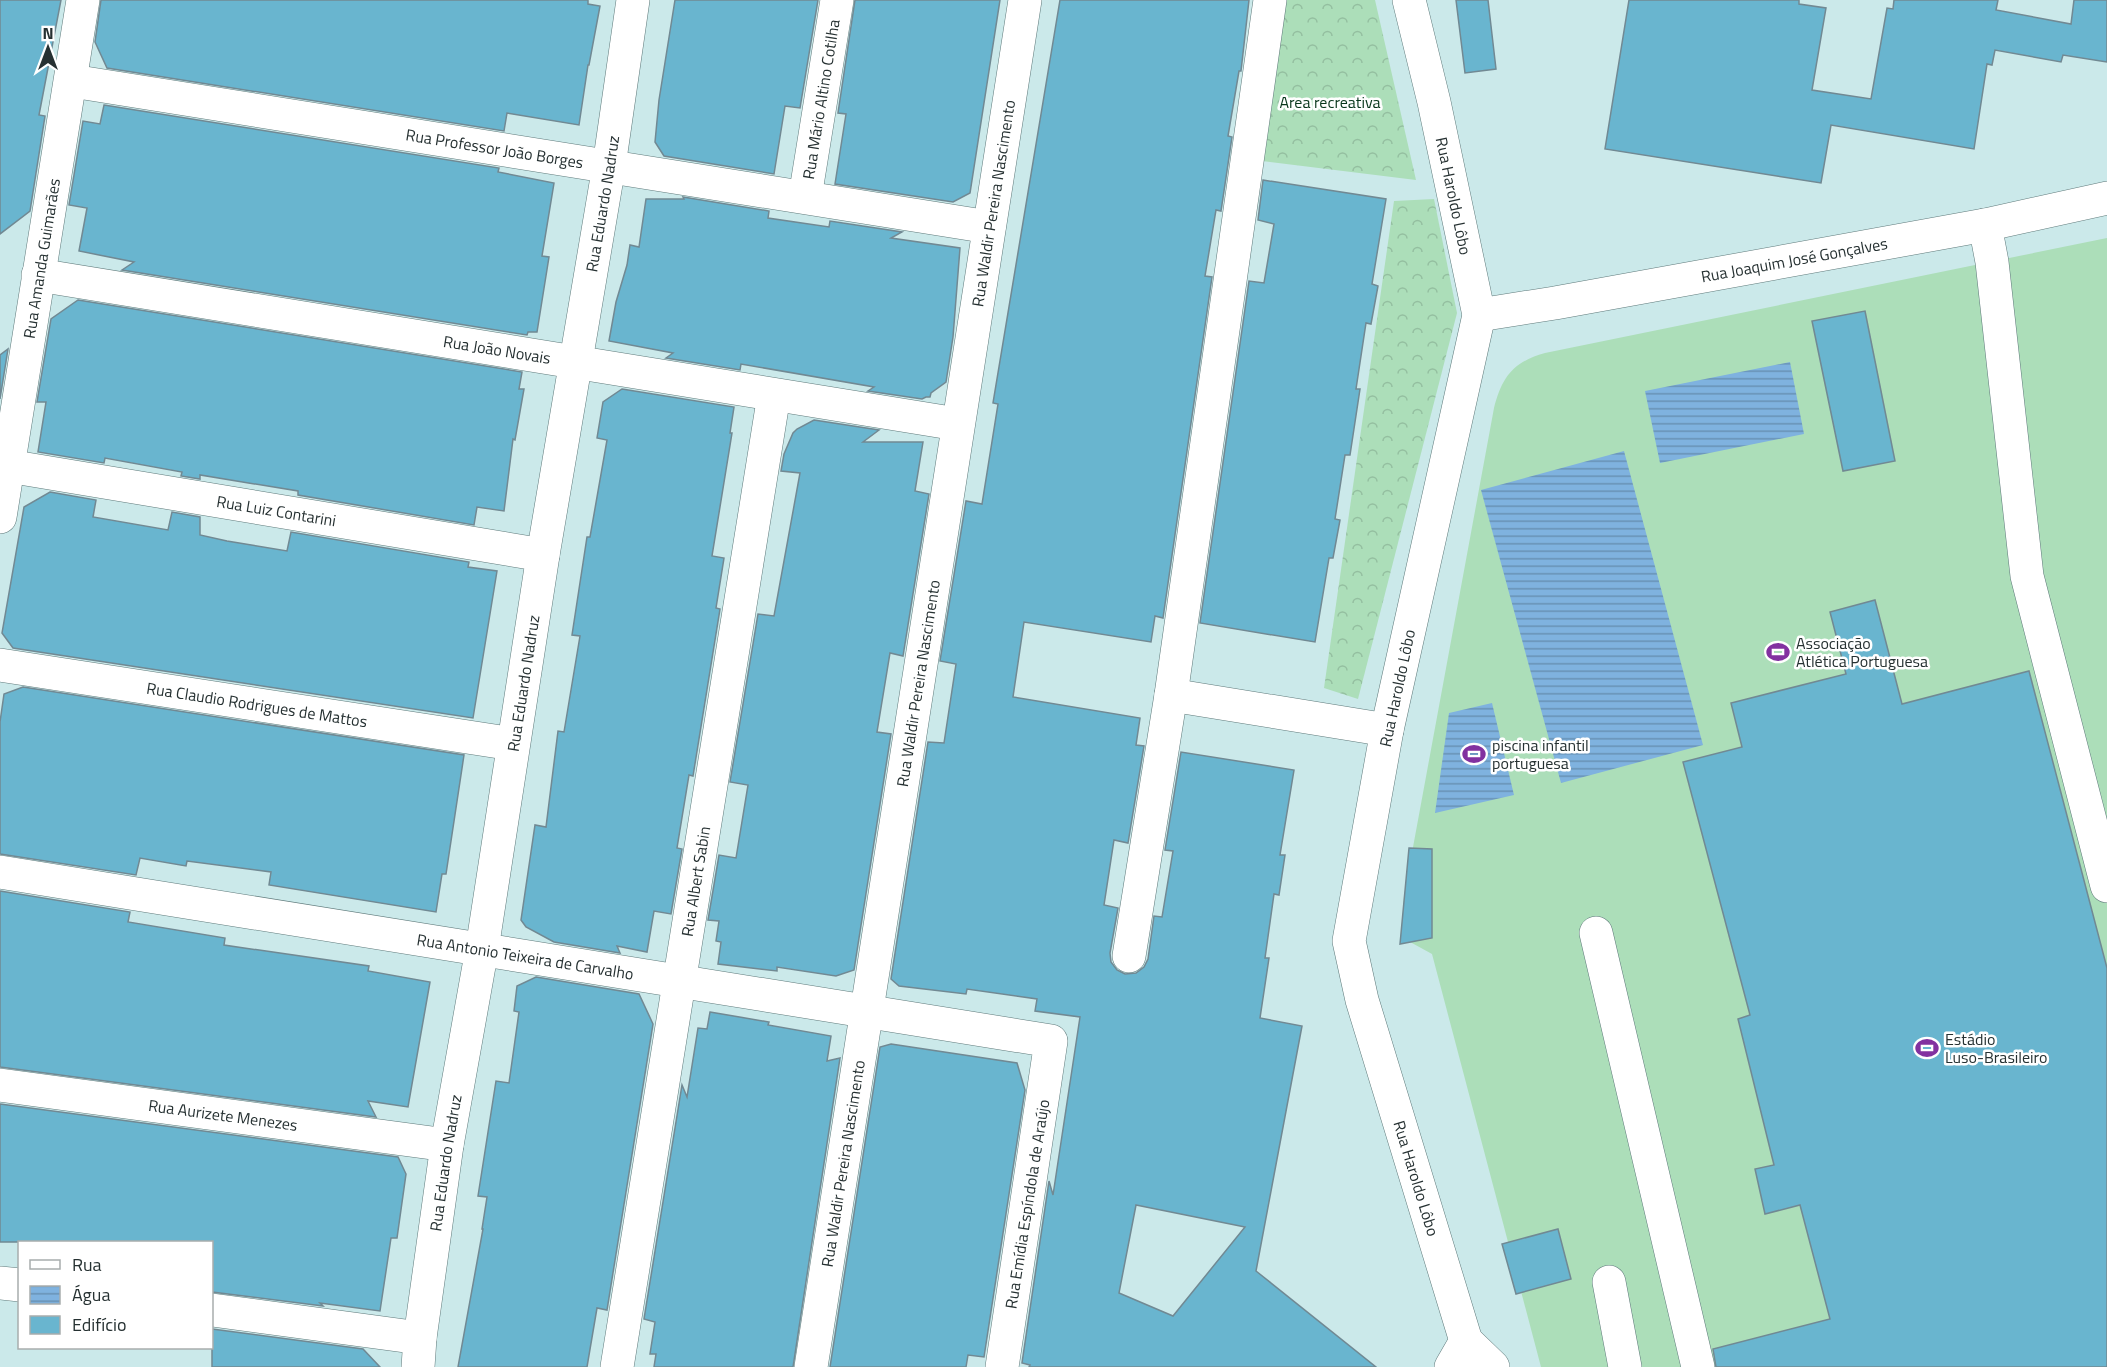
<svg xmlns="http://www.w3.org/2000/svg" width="2107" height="1367" font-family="'Titillium Web',sans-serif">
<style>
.forest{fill:url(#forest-crowns)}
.garden{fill:#acdeb9}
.water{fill:url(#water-rules)}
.building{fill:#69b5cf;stroke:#718993;stroke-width:1.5;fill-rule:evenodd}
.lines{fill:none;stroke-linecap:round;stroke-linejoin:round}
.minor-casing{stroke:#5f7a7b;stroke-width:34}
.minor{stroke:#fff;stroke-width:33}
.labels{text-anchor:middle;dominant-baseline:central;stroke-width:5;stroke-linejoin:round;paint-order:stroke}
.street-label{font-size:16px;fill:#263132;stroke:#fff}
.park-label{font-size:16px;fill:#08361b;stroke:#fff}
.poi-label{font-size:16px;fill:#263132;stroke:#fff;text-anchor:start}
</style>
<defs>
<pattern id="forest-crowns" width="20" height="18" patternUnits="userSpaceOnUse" patternTransform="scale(1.5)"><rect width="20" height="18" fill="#acdeb9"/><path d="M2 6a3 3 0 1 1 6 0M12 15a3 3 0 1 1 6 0" fill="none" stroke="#94bfa0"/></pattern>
<pattern id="water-rules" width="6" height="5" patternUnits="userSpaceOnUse" patternTransform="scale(1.5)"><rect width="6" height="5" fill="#7fb2df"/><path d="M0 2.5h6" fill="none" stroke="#6891b5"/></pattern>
</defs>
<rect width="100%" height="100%" fill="#cbe9ea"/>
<g class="forest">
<path d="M1276,0H1375L1416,180L1254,160Z"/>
<path d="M1434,199L1457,313L1358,699L1324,688L1394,201Z"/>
</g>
<path class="garden" d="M2107,238V1367H1541L1432,954L1401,937L1404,896L1494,408C1502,377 1513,362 1545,353Z"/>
<g class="water">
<path d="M1790,362L1804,434L1660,463L1645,391Z"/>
<path d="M1624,451L1703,745L1561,783L1481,490Z"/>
<path d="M1492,703L1514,795L1435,813L1449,713Z"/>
</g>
<g class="building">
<path d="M0,0H61L39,115L45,116L30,211L0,234Z"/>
<path d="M101,0H588V4L600,6L589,65H588L579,125L507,113L504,131L107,68L95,42Z"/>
<path d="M675,0H818L800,108L785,106L774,174L664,156L655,142L659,100Z"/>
<path d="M855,0H1000L970,193L953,202L835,184L846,114L838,113Z"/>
<path d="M1060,0H1249L1241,71H1239L1228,136L1232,137L1221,211L1216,210L1205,276L1212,277L1163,618L1155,616L1151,642L1024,622L1013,697L1140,718L1136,745L1144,746L1128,843L1114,840L1104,905L1118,908L1110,953L1111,962L1117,970L1125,974L1136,973L1144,967L1148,959L1154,916L1162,917L1173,851L1165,850L1181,752L1294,770L1280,855H1285L1279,895L1274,894L1265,958H1269L1260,1018L1302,1026L1256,1271L1376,1367H1029L1030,1365L1022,1363L1049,1181L1053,1195L1080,1017L1035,1011L1037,999L967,989L966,994L899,986L891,979L928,742L944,743L956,664L940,661L966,501L982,504L998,404L993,403ZM1136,1205L1245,1227L1173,1316L1119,1293Z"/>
<path d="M1456,0H1488L1496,69L1465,73Z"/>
<path d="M1629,0H1799V4L1826,8L1812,90L1871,99L1887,8L1893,9L1894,0H1998L1996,10L2071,24L2074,0H2107V62L2063,55L2061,62L1995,50L1992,65L1987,64L1974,149L1831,125L1821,183L1605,149Z"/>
<path d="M104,105L499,168L498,172L554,183L542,256L549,257L537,332H528L527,335L122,270L134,262L79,251L87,208L69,205L83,121L100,124Z"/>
<path d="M1263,180L1386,199L1372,284L1378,286L1371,324L1366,323L1356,389H1360L1350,455H1345L1335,519L1340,520L1333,558H1329L1315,642L1200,623L1249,281L1264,283L1274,224L1258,220Z"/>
<path d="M683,197L769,211L768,218L829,227L830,221L902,232L891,238L960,248L953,337L946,382L931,393L930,397H926L922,399L868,391L874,387L741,364L740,370L666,358L673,353L609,341L616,302L627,265L630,245L639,247L646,199H684Z"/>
<path d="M78,300L522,372L519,389H524L515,440L513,439L504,511L477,507L474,525L298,495V491L200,475V479L181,476L182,472L105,458L104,463L38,452L46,402H37L51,319Z"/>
<path d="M1865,311L1895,461L1843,471L1812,321Z"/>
<path d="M8,349L0,399V355Z"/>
<path d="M622,389L734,407L730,433H732L712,556L724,558L716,608L720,609L693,776L689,775L677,848L682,849L671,914L654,911L647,952L617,946L620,953L554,942L526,927L521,920L535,825L546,827L558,731L564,732L580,636L572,635L587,537H590L607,440L597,438L603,402Z"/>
<path d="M814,420L879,430L863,442H923L915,491L929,494L903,656L890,653L877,732L891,734L854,970L836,976L777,967V971L718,964L721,942L716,941L719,921L708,920L719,855L736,858L748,785L730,782L758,614L774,616L800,473L781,471L784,454L793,433L797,429Z"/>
<path d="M50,492L96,500L93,517L168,530L172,512L200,517V535L227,541L287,551L291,532L469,562L468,567L497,571L473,718L13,648L2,633L24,507Z"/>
<path d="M1875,600L1902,704L2029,671L2107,968V1367H1716L1713,1349L1830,1319L1800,1205L1765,1214L1755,1169L1774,1165L1738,1019L1750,1015L1683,762L1742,747L1731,703L1846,674L1830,612Z"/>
<path d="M23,687L464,755L446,874H442L436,912L269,885L271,872L187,861L186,866L140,858L136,875L0,854V722L4,694Z"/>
<path d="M1409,848L1432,849V938L1400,944Z"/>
<path d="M0,891L130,912L128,922L225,938L224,945L369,966L368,971L430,982L408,1107L368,1101L376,1117L0,1067Z"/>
<path d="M536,977L639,994L653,1024L607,1310L597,1308L587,1367H458L483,1229H482L487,1197L478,1196L496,1081L509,1083L519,1012L514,1011L517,986Z"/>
<path d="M710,1012L769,1022L768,1025L831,1036L827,1061L840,1058L793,1367H654L656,1354H650L655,1322L644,1319L682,1085L687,1097L698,1028L707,1029Z"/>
<path d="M891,1044L1017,1063L1025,1090L984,1357L968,1355L966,1367H830L880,1047Z"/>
<path d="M0,1104L398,1157L406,1174L397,1238H391L380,1311L320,1303L323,1306L212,1292V1242H0Z"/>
<path d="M1558,1229L1571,1279L1516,1294L1502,1244Z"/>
<path d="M212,1329L363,1349L380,1367H212Z"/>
</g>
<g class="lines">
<g class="minor-casing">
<g id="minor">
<path id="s1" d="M1409,0L1434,102L1479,315L1387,730L1349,941L1362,1000L1466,1341L1451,1367"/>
<path id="s2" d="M72,81L989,227"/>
<path id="s3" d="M805,197L837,0"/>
<path d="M1985,225L1992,262L2027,576L2107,886"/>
<path id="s4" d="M38,275L957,424"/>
<path id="s5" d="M1479,315L1555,303L1985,225L2107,198"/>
<path id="s6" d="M8,466L543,555"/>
<path id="s7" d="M0,517L83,0"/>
<path id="s8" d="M0,665L513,744"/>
<path d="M1171,695L1387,730"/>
<path id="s9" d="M0,872L1051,1041L1002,1367"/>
<path d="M1596,933L1698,1367"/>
<path d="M1129,956L1171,695L1270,0"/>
<path id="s10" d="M0,1085L447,1145"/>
<path d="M1609,1282L1625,1367"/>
<path d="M0,1283L20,1285"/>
<path d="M212,1310L420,1338"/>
<path d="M1466,1341L1493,1367"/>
<path id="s11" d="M418,1367L420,1338L447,1145L482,949L543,555L609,166L633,0"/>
<path id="s12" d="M617,1367L774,395"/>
<path id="s13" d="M811,1367L1025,0"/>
</g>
</g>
<use href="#minor" class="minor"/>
</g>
<defs>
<g id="stadium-bare" transform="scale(1.8)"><path d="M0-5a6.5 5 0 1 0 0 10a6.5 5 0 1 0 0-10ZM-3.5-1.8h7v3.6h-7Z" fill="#8231a0" stroke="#fff" stroke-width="2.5" paint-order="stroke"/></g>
</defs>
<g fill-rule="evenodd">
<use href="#stadium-bare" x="1778" y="652"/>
<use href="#stadium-bare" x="1474" y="754"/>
<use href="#stadium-bare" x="1927" y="1048"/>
</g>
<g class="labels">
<g class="street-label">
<text stroke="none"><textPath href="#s3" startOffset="99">Rua Mário Altino Cotilha</textPath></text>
<text stroke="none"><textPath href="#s2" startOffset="428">Rua Professor João Borges</textPath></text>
<text stroke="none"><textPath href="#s1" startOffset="201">Rua Haroldo Lôbo</textPath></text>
<text stroke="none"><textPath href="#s13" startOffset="1178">Rua Waldir Pereira Nascimento</textPath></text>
<text stroke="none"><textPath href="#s11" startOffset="1178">Rua Eduardo Nadruz</textPath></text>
<text stroke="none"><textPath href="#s7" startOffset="262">Rua Amanda Guimarães</textPath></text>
<text stroke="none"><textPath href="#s5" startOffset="320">Rua Joaquim José Gonçalves</textPath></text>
<text stroke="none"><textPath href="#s4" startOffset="465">Rua João Novais</textPath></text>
<text stroke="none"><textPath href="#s6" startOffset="272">Rua Luiz Contarini</textPath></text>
<text stroke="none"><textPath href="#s11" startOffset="692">Rua Eduardo Nadruz</textPath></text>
<text stroke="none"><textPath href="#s13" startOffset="692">Rua Waldir Pereira Nascimento</textPath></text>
<text transform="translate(1397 688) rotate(-78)">Rua Haroldo Lôbo</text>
<text stroke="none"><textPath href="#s8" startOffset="260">Rua Claudio Rodrigues de Mattos</textPath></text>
<text stroke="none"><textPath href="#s12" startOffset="492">Rua Albert Sabin</textPath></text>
<text stroke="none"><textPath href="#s9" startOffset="532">Rua Antonio Teixeira de Carvalho</textPath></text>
<text stroke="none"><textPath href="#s10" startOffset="225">Rua Aurizete Menezes</textPath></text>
<text stroke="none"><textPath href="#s11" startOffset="206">Rua Eduardo Nadruz</textPath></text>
<text stroke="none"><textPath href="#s13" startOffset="206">Rua Waldir Pereira Nascimento</textPath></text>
<text stroke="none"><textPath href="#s1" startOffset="1209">Rua Haroldo Lôbo</textPath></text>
<text transform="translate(1027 1204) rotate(-81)">Rua Emídia Espíndola de Araújo</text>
</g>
<g class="park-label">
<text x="1330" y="102">Area recreativa</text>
</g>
<g class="poi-label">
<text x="1796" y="643">Associação<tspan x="1796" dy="18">Atlética Portuguesa</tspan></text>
<text x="1492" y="745">piscina infantil<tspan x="1492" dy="18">portuguesa</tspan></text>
<text x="1945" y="1039">Estádio<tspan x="1945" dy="18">Luso-Brasileiro</tspan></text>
</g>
</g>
<rect x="18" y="1241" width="195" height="108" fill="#ffffff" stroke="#a8adad" stroke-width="1.5"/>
<rect x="30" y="1260" width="30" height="9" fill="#ffffff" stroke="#a8adad" stroke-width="1.5"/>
<text x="72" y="1271" font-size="18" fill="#263132">Rua</text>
<rect x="30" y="1286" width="30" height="18" fill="url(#water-rules)" stroke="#a8adad" stroke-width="1.5"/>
<text x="72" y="1301" font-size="18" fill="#263132">Água</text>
<rect x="30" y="1316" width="30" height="18" fill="#69b5cf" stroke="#a8adad" stroke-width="1.5"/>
<text x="72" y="1331" font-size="18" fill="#263132">Edifício</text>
<g transform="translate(48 48)" stroke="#ffffff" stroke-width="4.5" paint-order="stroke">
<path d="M0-4.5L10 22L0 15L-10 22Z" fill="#263132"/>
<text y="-9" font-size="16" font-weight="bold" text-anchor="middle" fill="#263132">N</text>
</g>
</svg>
